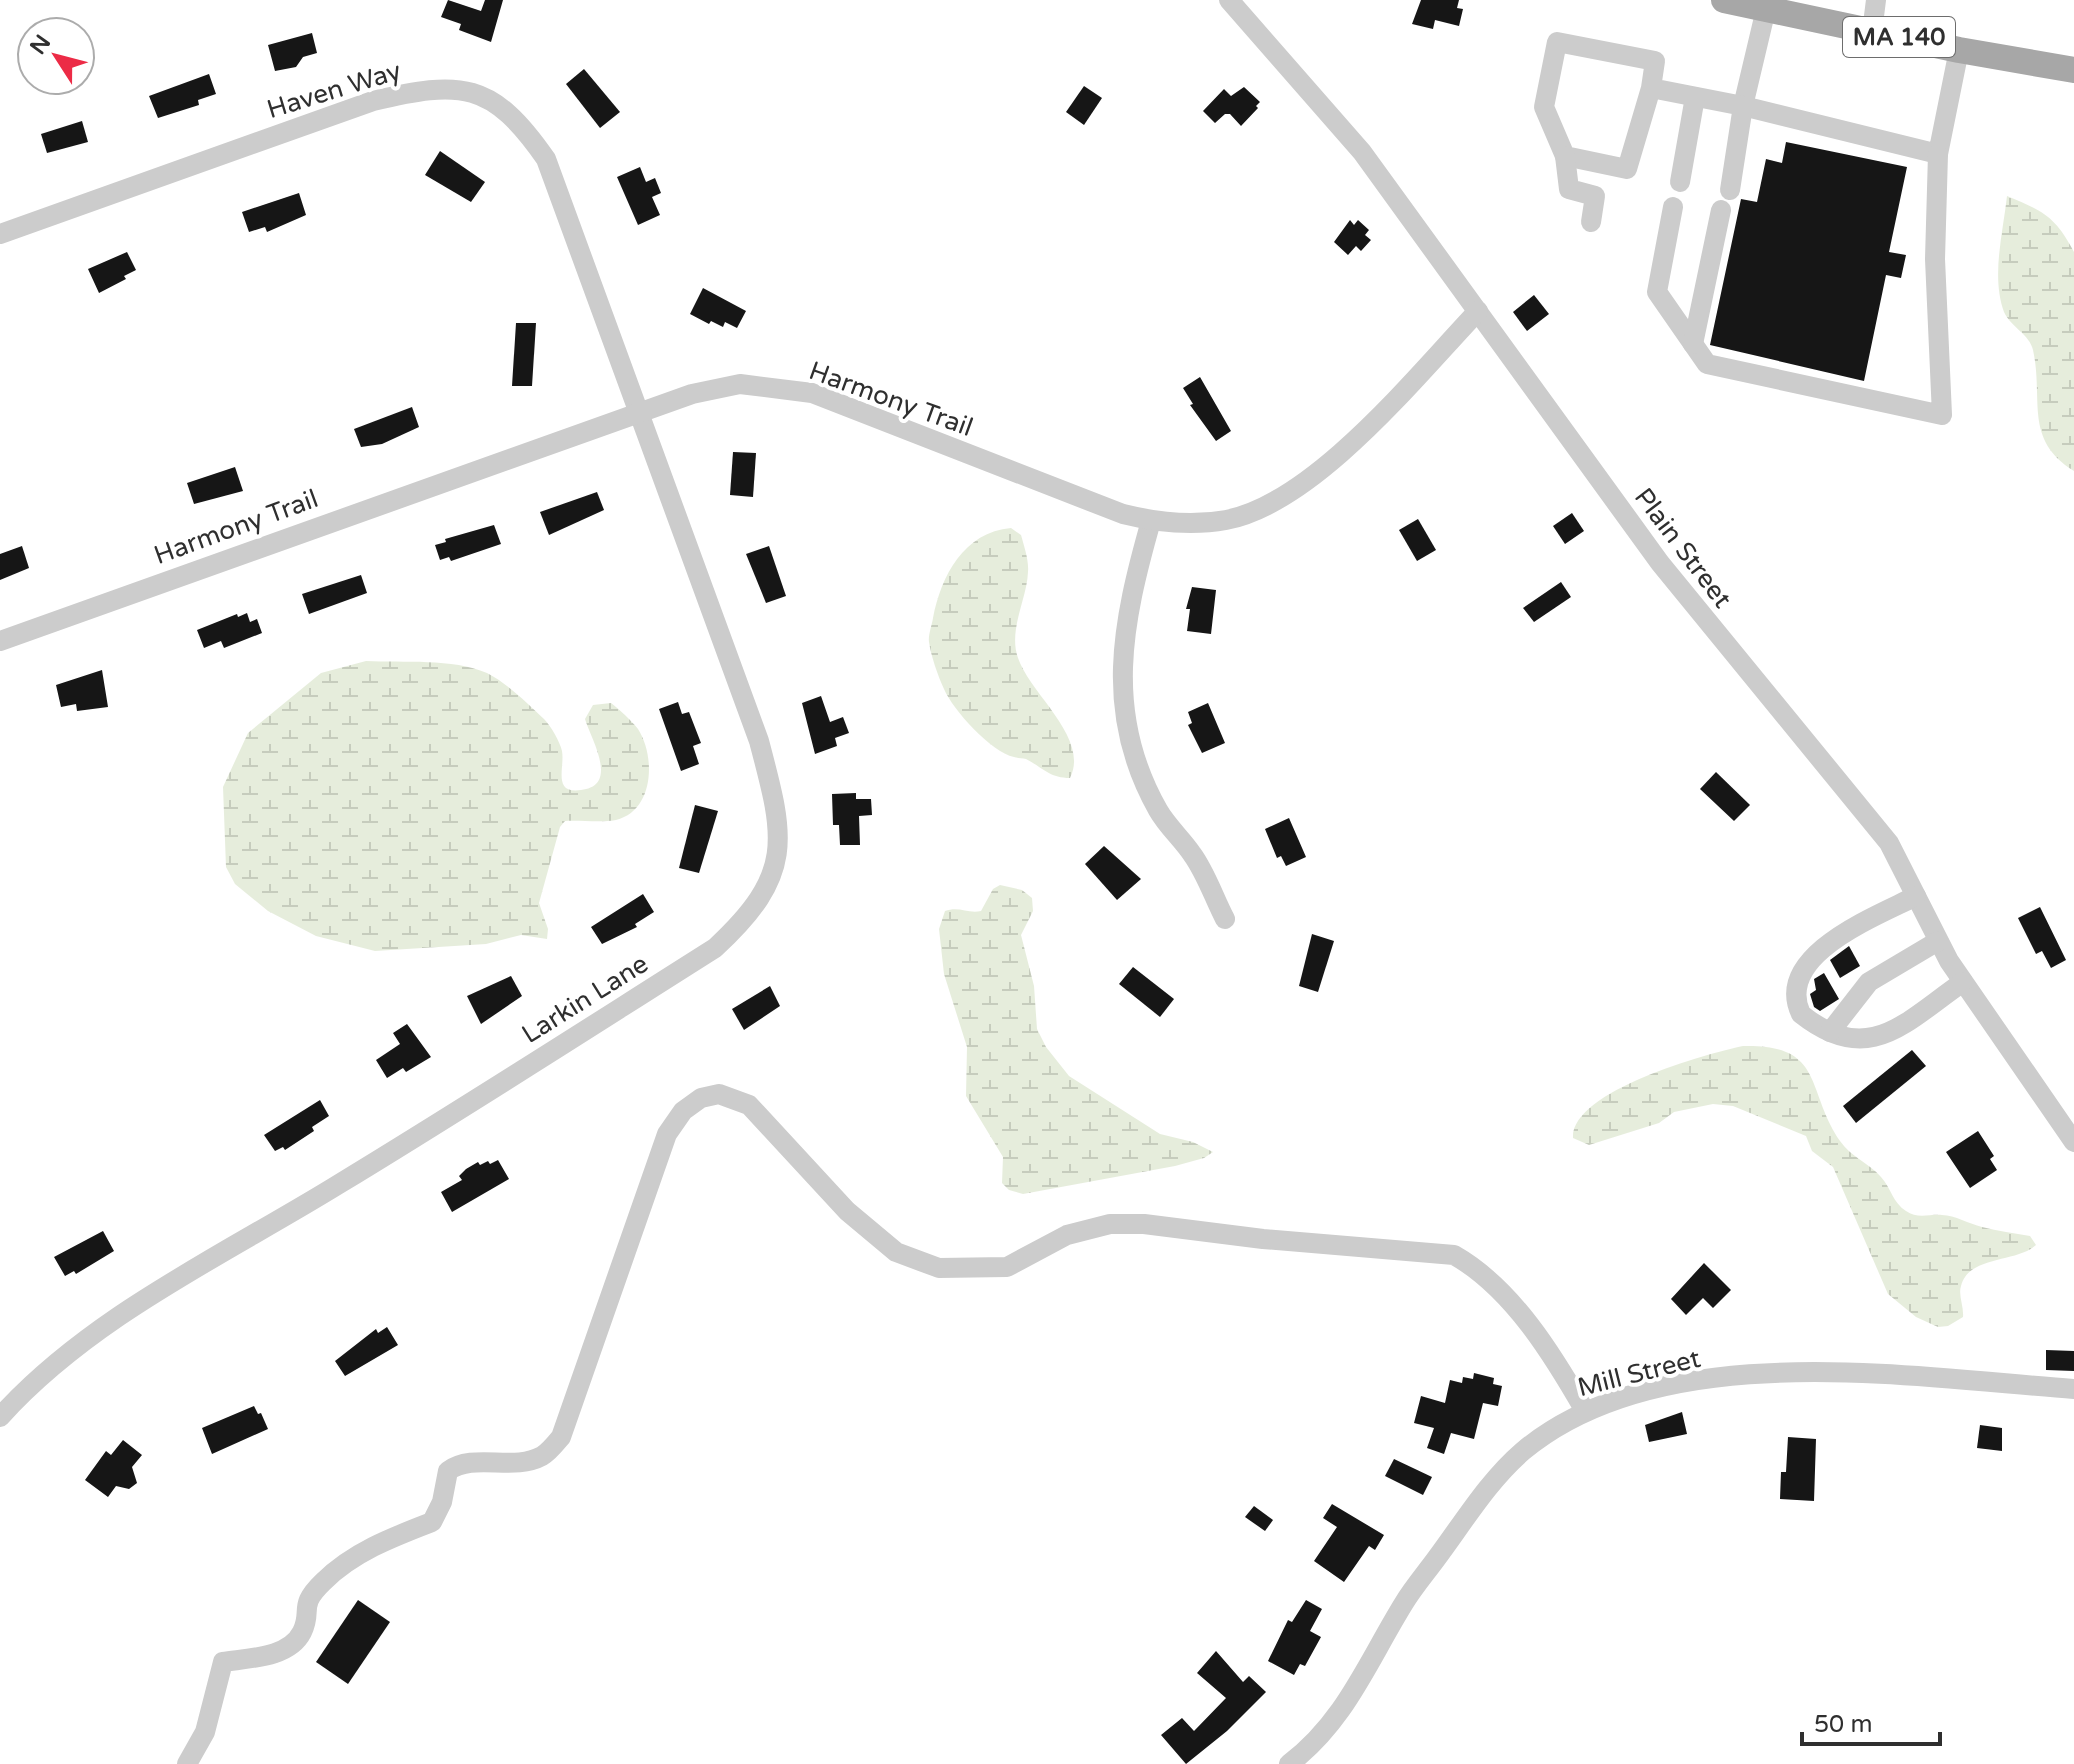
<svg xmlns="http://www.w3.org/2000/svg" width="2074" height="1764" font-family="'Varela Round',sans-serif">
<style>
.wetland{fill:url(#wetland-marsh)}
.building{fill:#161616}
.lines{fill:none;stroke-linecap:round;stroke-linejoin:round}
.minor{stroke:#ccc;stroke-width:20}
.major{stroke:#a7a7a7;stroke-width:26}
.labels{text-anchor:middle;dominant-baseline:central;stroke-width:8;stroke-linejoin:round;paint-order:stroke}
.shield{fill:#fff;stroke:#6d6d6d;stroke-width:2}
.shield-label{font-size:24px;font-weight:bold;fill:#2f2f2f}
.street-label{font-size:26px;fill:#2f2f2f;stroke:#fff}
</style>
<defs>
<pattern id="wetland-marsh" width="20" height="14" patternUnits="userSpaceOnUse" patternTransform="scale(2)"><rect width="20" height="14" fill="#e6eddc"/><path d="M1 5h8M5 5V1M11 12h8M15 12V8" fill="none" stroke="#c6ccbd"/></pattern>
</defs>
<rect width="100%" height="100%" fill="#fff"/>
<g class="wetland">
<path d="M2007,196C2043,211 2055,216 2074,252V471C2023,439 2044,400 2033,350C2030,335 2010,326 2004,312C1991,276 2003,233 2007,196Z"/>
<path d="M1011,528L1021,535C1024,546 1029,560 1028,572C1027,599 1008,630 1018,658C1030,694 1090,738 1070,778C1049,778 1042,767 1026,759C1022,758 1018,758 1014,757C991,752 953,710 944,689C938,676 931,656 929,642C928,635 932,625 933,618C941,576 964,532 1011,528Z"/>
<path d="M366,661C404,663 452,658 487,673C507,683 528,704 544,719C551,726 560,742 562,751C565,768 552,794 581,790C620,786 591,739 585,719L593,705L611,703C620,710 631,720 638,729C656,757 654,811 616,820C600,823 581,820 565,821L560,827L539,903L548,929L547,939L521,935L486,944L375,951L316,936L268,911L235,884L226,867L223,787L248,733L321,673Z"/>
<path d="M1000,885L1022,890L1032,898L1033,911L1021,935L1034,986L1037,1029L1046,1047L1069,1076L1160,1134L1193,1142L1213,1152L1204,1158L1175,1166L1023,1194L1009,1190L1002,1183L1003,1157L966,1096L967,1047L944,974L939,929L945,911C959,906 968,914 981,911L993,889Z"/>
<path d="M1743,1046C1825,1044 1805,1089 1840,1141C1851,1157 1869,1163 1881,1177C1891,1188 1893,1203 1906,1211C1917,1219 1929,1214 1942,1215C1955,1215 1969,1224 1982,1227C1998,1231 2014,1233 2030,1236L2036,1245C2016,1263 1969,1255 1961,1286C1958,1295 1964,1307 1963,1317L1948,1326L1938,1327L1916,1317L1888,1294L1833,1167L1812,1151L1806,1136L1733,1106L1713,1104L1674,1112L1659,1123L1589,1145L1573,1138C1571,1091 1706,1054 1743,1046Z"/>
</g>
<g class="building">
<path d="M448,0L481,11L485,0H503L491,42L459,30L461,24L441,17Z"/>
<path d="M1421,0H1459L1457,8L1463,9L1459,26L1435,20L1433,29L1412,24Z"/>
<path d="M312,33L317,53L303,57L296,67L275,71L268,45Z"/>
<path d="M584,69L620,112L600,128L566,84Z"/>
<path d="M209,74L216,94L198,100L199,105L158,118L149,96Z"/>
<path d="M1084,86L1102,98L1084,125L1066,112Z"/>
<path d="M1244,87L1260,102L1256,106L1258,108L1241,126L1230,114H1225L1215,123L1203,111L1224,89L1231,96Z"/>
<path d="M82,121L88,142L47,153L41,134Z"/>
<path d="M1786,142L1907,167L1889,252L1906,255L1901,278L1886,275L1864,381L1710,345L1741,199L1757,202L1766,159L1782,163Z"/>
<path d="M440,151L485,182L471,202L425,175Z"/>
<path d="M640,167L646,182L655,178L661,193L652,197L660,215L638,225L617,177Z"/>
<path d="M299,193L306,215L267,232L265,227L249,232L242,212Z"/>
<path d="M1350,220L1354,225L1358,220L1369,230L1365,235L1371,240L1361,251L1356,246L1348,255L1334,242Z"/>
<path d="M127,252L136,270L124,276L126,279L99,293L88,269Z"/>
<path d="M703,288L746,311L737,328L725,322L723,327L711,321L709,324L690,314Z"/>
<path d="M1534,295L1549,314L1527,331L1513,312Z"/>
<path d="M516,323H536L532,386H512Z"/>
<path d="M1200,377L1231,431L1216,441L1190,405L1193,404L1183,388Z"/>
<path d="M412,407L419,427L382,444L361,447L354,429Z"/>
<path d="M733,452L756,453L753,497L730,495Z"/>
<path d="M235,467L243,491L194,504L187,483Z"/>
<path d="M597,492L604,510L549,535L540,512Z"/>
<path d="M1572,513L1584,531L1565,544L1553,526Z"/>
<path d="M1418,519L1436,550L1417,561L1399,530Z"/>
<path d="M494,525L501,544L451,561L449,557L440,560L435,545L446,542L445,539Z"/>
<path d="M22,546L29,568L0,580V554Z"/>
<path d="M769,546L786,596L766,603L746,554Z"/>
<path d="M361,575L367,593L309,614L302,594Z"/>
<path d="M1561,582L1571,597L1534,622L1523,608Z"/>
<path d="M1192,587L1216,590L1211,634L1187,631L1190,609H1186Z"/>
<path d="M247,613L250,622L257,619L262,633L224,648L221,641L204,648L197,630L237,614L238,617Z"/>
<path d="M102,670L108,707L77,711L76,704L61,707L56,685Z"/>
<path d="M821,696L830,722L843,717L849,733L835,738L837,746L815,754L802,703Z"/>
<path d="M678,702L682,714L689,712L701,743L693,746L699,764L681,771L659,709Z"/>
<path d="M1208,703L1225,743L1202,753L1188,725L1192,723L1188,712Z"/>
<path d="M1716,772L1750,805L1734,821L1700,789Z"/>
<path d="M856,793V799H871L872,815L859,816L860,845H840L839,825H833L832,794Z"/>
<path d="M695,805L718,811L699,873L679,868Z"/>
<path d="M1289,818L1306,857L1286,866L1281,856L1277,858L1265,829Z"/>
<path d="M1104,846L1141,879L1117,900L1085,864Z"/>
<path d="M643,894L654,912L635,924L637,927L602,944L591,927Z"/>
<path d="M2040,907L2066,960L2051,968L2042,951L2036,954L2018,918Z"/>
<path d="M1312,934L1334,941L1318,992L1299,986Z"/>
<path d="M1849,946L1860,966L1840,978L1830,960Z"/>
<path d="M1133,967L1174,999L1160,1017L1119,984Z"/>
<path d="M1824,973L1839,999L1820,1011L1814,1007L1810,994L1816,990L1814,979Z"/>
<path d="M511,976L522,996L481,1024L467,996Z"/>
<path d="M770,986L780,1006L744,1030L732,1009Z"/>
<path d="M407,1024L431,1057L406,1072L403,1068L387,1078L376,1060L400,1044L393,1033Z"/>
<path d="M1912,1050L1926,1066L1856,1123L1843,1106Z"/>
<path d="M320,1100L329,1116L312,1127L314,1131L285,1150L283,1147L275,1151L264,1135Z"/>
<path d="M1978,1131L1994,1156L1990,1159L1997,1170L1970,1188L1946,1152Z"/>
<path d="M498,1160L509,1179L452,1212L441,1192L462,1180L459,1176L466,1169L478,1162L480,1165L488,1161L490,1164Z"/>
<path d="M103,1231L114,1251L76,1274L74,1271L65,1276L54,1257Z"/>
<path d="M1704,1263L1731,1290L1713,1308L1703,1298L1686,1315L1671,1299Z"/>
<path d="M387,1327L398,1345L345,1376L335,1361L376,1329L378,1333Z"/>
<path d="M2046,1350L2074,1351V1371L2046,1370Z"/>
<path d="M1474,1373L1494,1378L1493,1384L1502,1386L1498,1406L1483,1403L1474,1439L1451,1433L1444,1454L1427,1448L1434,1428L1414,1423L1421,1396L1445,1403L1450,1380L1462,1383L1463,1377L1473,1379Z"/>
<path d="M254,1406L258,1414L261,1413L268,1429L212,1454L202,1428Z"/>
<path d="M1682,1412L1687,1434L1649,1442L1645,1425Z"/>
<path d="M1980,1425L2002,1428V1451L1977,1448Z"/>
<path d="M1788,1437L1816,1439L1814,1501L1780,1499L1781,1472H1786Z"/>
<path d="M123,1440L142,1455L132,1467L137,1483L129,1489L116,1486L108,1497L85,1480L106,1451L111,1455Z"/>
<path d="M1394,1459L1432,1477L1423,1495L1385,1476Z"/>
<path d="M1332,1504L1384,1535L1375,1550L1369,1546L1344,1582L1314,1561L1337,1527L1323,1518Z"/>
<path d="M1254,1506L1273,1520L1265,1531L1245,1517Z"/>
<path d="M358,1600L390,1622L348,1684L316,1662Z"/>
<path d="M1306,1600L1322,1609L1310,1631L1321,1637L1305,1666L1300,1664L1294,1675L1268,1661L1288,1620L1292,1622Z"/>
<path d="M1216,1651L1243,1682L1249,1676L1266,1692L1227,1731L1186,1764L1161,1735L1182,1718L1194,1731L1226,1698L1197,1673Z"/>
</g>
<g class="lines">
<g class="minor">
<path d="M1229,0L1362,152L1660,563L1889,843L1949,961L2074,1142"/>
<path d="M1766,9L1743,106L1938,154L1959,50"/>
<path d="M1872,32L1876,0"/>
<path d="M1651,88L1627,169L1565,156L1544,107L1557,42L1655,61L1651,88L1743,106L1730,190"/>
<path d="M1565,156L1569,189L1595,196L1591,222"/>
<path d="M1680,182L1695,97"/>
<path d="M1673,207L1657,292L1707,364L1942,415L1935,259L1938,154"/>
<path d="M0,234L373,101C461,80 492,81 546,159L759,741C785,839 795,874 715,948C590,1027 466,1107 339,1184C224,1255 91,1316 0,1417"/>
<path d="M1693,344L1721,210"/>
<path d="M1151,521C1122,623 1103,713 1158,810C1167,826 1182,839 1192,854C1206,873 1214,898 1225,919"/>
<path d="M0,641L692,394L740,384L812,393L1123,514C1155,522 1193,526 1226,520C1315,503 1417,375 1478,311"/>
<path d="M1916,896C1877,916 1773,955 1801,1014C1869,1068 1905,1022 1963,982"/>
<path d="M1830,1032L1869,982L1938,941"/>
<path d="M187,1764L205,1732L223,1662C249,1658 289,1658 302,1632C313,1610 297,1607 323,1582C353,1552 393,1537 432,1522L442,1502L448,1471C474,1452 513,1472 542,1456C549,1452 556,1443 561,1437L667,1134L683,1111L701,1098L719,1094L749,1105L847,1211L896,1252L939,1268L1007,1267L1067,1235L1110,1224H1144L1263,1239L1454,1255C1512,1288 1553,1355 1585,1411"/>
<path d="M1289,1764C1345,1722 1368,1661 1404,1603C1413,1588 1425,1574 1436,1559C1463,1523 1488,1481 1523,1451C1661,1336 1908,1377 2074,1389"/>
</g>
<path class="major" d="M1724,0L1959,50L2074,70"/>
</g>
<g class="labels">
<rect class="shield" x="1843" y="17" width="112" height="40" rx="6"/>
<g class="shield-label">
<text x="1899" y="37">MA 140</text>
</g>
<g class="street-label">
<text transform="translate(334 90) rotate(-17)">Haven Way</text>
<text transform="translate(891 399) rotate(20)">Harmony Trail</text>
<text transform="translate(236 527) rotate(-20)">Harmony Trail</text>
<text transform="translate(1683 548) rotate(53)">Plain Street</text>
<text transform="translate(585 999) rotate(-32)">Larkin Lane</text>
<text transform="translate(1639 1373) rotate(-14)">Mill Street</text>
</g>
</g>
<g transform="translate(56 56) rotate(306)"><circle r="38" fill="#ffffff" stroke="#acacac" stroke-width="2"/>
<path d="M0-6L14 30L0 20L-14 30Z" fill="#ec2b46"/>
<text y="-12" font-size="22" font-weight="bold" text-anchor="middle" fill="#2f2f2f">N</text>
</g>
<path d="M1802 1732v12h138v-12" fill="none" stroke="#2f2f2f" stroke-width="4"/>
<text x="1814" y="1732" font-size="24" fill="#2f2f2f" stroke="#ffffff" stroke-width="6" paint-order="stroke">50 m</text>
</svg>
